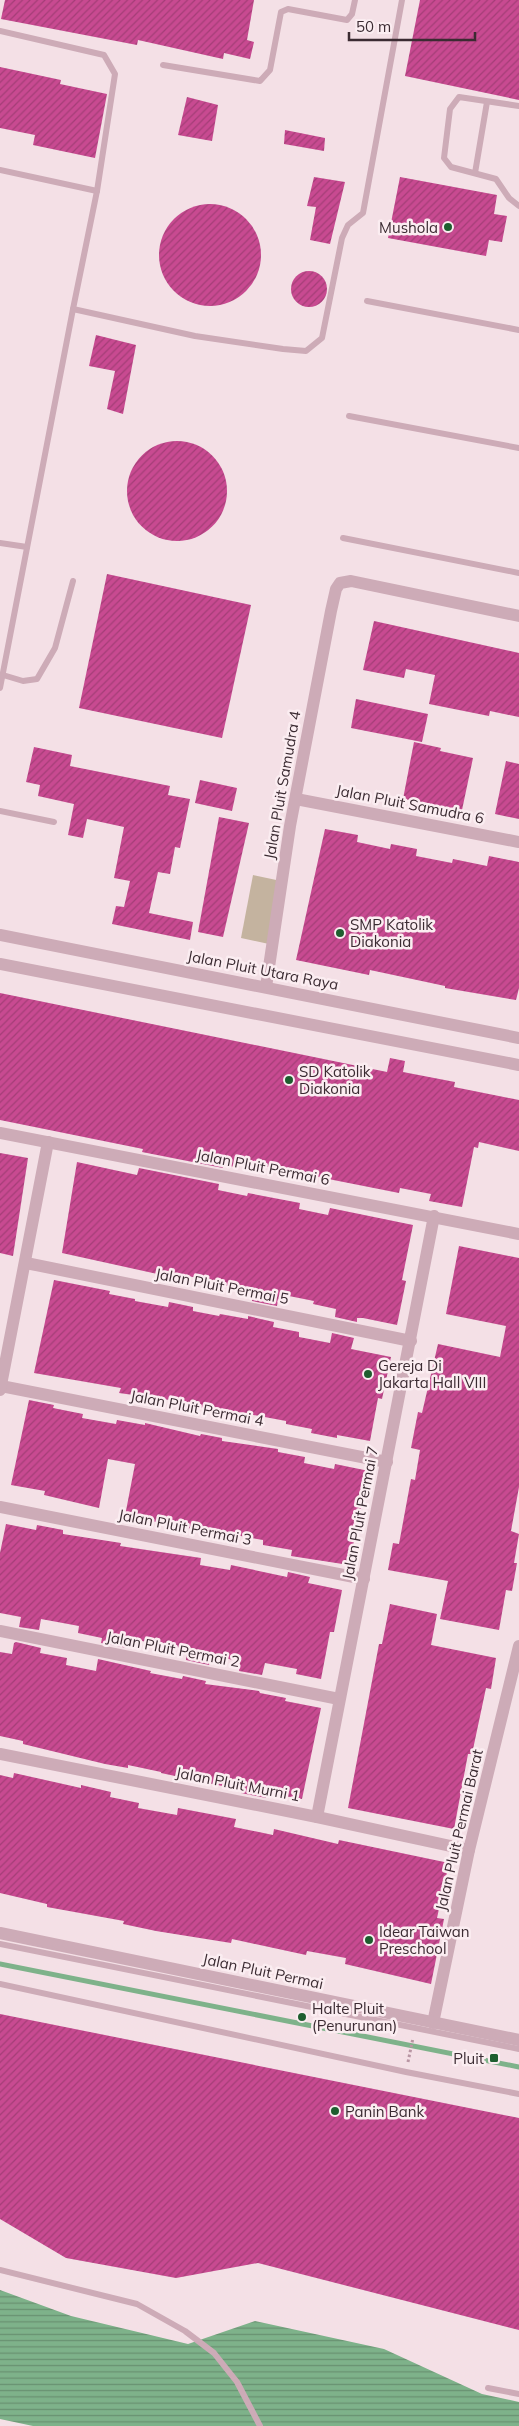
<svg xmlns="http://www.w3.org/2000/svg" width="519" height="2426" font-family="Mulish,sans-serif">
<style>
.grass{fill:#c4b39f}
.water{fill:url(#water-rules)}
.lines{fill:none;stroke-linecap:round;stroke-linejoin:round}
.stream{stroke:#7eb28a;stroke-width:5}
.building{fill:url(#building-hatch)}
.path{stroke:#b995a3;stroke-width:3;stroke-dasharray:2.5 2.5;stroke-linecap:butt}
.service{stroke:#cdabb7;stroke-width:6}
.minor{stroke:#cdabb7;stroke-width:12}
.tertiary{stroke:#cdabb7;stroke-width:12}
.poi-dot{fill:#1e5e2f;stroke:#fbedf1;stroke-width:2}
.labels{text-anchor:middle;dominant-baseline:central;stroke-width:5;stroke-linejoin:round;paint-order:stroke}
.poi-label{font-size:15px;fill:#3b2b32;stroke:#fbedf1;text-anchor:start}
.street-label{font-size:15px;fill:#3b2b32;stroke:#fbedf1}
</style>
<defs>
<pattern id="water-rules" width="6" height="5" patternUnits="userSpaceOnUse" patternTransform="scale(1.25)"><rect width="6" height="5" fill="#7eb28a"/><path d="M0 2.5h6" fill="none" stroke="#689171"/></pattern>
<pattern id="building-hatch" width="6" height="6" patternUnits="userSpaceOnUse" patternTransform="scale(1.25)"><rect width="6" height="6" fill="#c84a91"/><path d="M-1 1l2-2M0 6l6-6M5 7l2-2" fill="none" stroke="#a43e77"/></pattern>
</defs>
<rect width="100%" height="100%" fill="#f4e0e6"/>
<path class="grass" d="M253,875L281,881L269,944L241,938Z"/>
<path class="water" d="M0,2290L71,2316L188,2344L255,2321L384,2349L482,2394L519,2402V2426H33L0,2419Z"/>
<g class="lines">
<path class="stream" d="M0,1964L519,2067"/>
</g>
<g class="building">
<path d="M5,0H254L247,40L254,42L250,59L224,53L223,59L138,40L137,45L1,19Z"/>
<path d="M420,0H519V100L405,76Z"/>
<path d="M0,67L61,80L60,84L107,94L95,158L33,145L35,135L0,128Z"/>
<path d="M187,97L218,105L212,141L178,135Z"/>
<path d="M285,130L325,138L324,151L284,144Z"/>
<path d="M314,177L345,182L330,244L310,240L316,207L307,206Z"/>
<path d="M400,177L497,195L494,214L507,216L502,242L489,240L486,256L388,238Z"/>
<circle cx="210" cy="255" r="51"/>
<circle cx="309" cy="289" r="18"/>
<path d="M96,335L136,345L123,414L107,409L115,371L89,366Z"/>
<circle cx="177" cy="491" r="50"/>
<path d="M107,574L251,605L222,738L79,708Z"/>
<path d="M374,621L519,653V717L490,711L489,716L429,704L435,675L406,669L404,678L363,670Z"/>
<path d="M356,699L428,714L422,742L351,728Z"/>
<path d="M414,742L441,748L440,751L473,758L462,810L403,799Z"/>
<path d="M34,747L72,755L70,766L170,786L168,795L190,799L180,848L175,847L170,874L158,872L149,913L193,922L190,940L112,924L116,906L124,907L130,881L114,878L124,827L87,819L83,838L68,835L74,804L38,796L40,785L26,782Z"/>
<path d="M506,761L519,764V819L495,814Z"/>
<path d="M200,780L237,788L232,811L195,803Z"/>
<path d="M219,817L249,823L223,937L198,932Z"/>
<path d="M325,829L358,835L357,842L390,849L391,844L417,849L416,856L452,863L453,859L487,866L489,856L519,862V988L516,1000L445,988V986L370,970L369,975L296,960Z"/>
<path d="M0,993L387,1072L390,1058L405,1061L403,1072L455,1082L454,1087L519,1100V1151L479,1142L478,1148L474,1147L462,1207L429,1201L431,1194L400,1188L399,1193L237,1161L235,1167L223,1165V1168L142,1152L143,1149L0,1120Z"/>
<path d="M0,1153L28,1158L13,1256L0,1253Z"/>
<path d="M77,1162L137,1175L139,1168L219,1184L218,1190L247,1196L248,1193L300,1203L299,1209L328,1215L330,1208L413,1225L402,1280L406,1281L397,1325L363,1318H357V1322L335,1317L336,1309L313,1304L314,1301L284,1295L282,1300L278,1299L277,1306L252,1301L254,1290L202,1282L203,1279L172,1273L171,1277L62,1253Z"/>
<path d="M459,1246L519,1258V1487L511,1531L519,1534L514,1563H517L512,1591L506,1590L499,1630L440,1619L448,1581L388,1570L393,1543L399,1544L411,1479L415,1480L420,1450L411,1448L418,1412L422,1413L438,1344L500,1357L506,1326L446,1314Z"/>
<path d="M54,1280L110,1291L109,1294L135,1299V1301L168,1307L169,1302L193,1307V1311L219,1316L220,1314L248,1319V1316L274,1322L273,1327L299,1332V1337L330,1343L332,1333L354,1338L351,1349L391,1357L382,1399L378,1398L370,1441L337,1435V1438L311,1433L312,1429L286,1424V1421L227,1410V1412L199,1407V1410L177,1405V1401L119,1393L121,1388L34,1373Z"/>
<path d="M29,1400L54,1405L53,1408L83,1414L82,1418L116,1424L117,1420L145,1425V1423L200,1436L201,1434L222,1438V1441L278,1449V1452L305,1457L304,1463L334,1469L335,1464L369,1471L349,1565L291,1556L292,1550L263,1545V1540L235,1535V1537L125,1516L135,1464L108,1459L99,1508L44,1495L45,1491L11,1485Z"/>
<path d="M6,1524L36,1530L37,1525L63,1530V1534L121,1543L120,1546L201,1558L200,1565L230,1570L231,1565L287,1577L288,1572L310,1577L308,1583L342,1590L334,1632H330L321,1679L296,1674L297,1669L265,1663L262,1675L239,1671L240,1661L211,1656L209,1665L186,1660L187,1649L154,1643L129,1639L127,1648L101,1643L102,1638L78,1633L79,1626L41,1619L39,1630L19,1627L21,1617L0,1613V1553Z"/>
<path d="M390,1604L437,1614L431,1645L496,1658L491,1689L486,1688L472,1754H468L454,1829L348,1808L379,1644H382Z"/>
<path d="M16,1642L41,1648L40,1653L67,1658L66,1665L96,1671L98,1659L151,1671L150,1673L182,1679L183,1676L206,1681L205,1684L259,1691L260,1693L286,1698L285,1701L321,1708L302,1799L267,1793L266,1798L241,1793V1790L161,1773V1772L128,1765V1768L105,1764L23,1744V1741L0,1736V1652L12,1654L14,1643Z"/>
<path d="M14,1773L81,1788V1785L111,1792L110,1797L139,1803L138,1808L177,1815L178,1808L236,1819L234,1827L273,1835L274,1829L338,1844L339,1840L449,1863L437,1918L444,1919L431,1984L345,1964L346,1958L307,1951L306,1955L232,1939L231,1943L156,1931L123,1924L124,1921L47,1907V1904L0,1893V1775L13,1778Z"/>
<path d="M0,2014L519,2118V2330L258,2263L176,2278L66,2258L0,2219Z"/>
</g>
<g class="lines">
<path class="path" d="M408,2062L413,2038"/>
<g class="service">
<path d="M0,31L104,55L115,74L97,191L73,309"/>
<path d="M163,65L260,81L270,70L281,12L288,9L347,20L352,14L355,0"/>
<path d="M519,106L459,97L450,109L444,158L451,167L496,179L509,198L519,206"/>
<path d="M0,170L97,191"/>
<path d="M475,173L487,102"/>
<path d="M367,301L519,330"/>
<path d="M349,416L519,448"/>
<path d="M343,538L519,573"/>
<path d="M0,543L27,547"/>
<path d="M3,675L23,681L37,679L55,648L73,581"/>
<path d="M0,688L73,309L195,336L283,349L306,351L322,338L342,238L348,225L363,213L402,0"/>
<path d="M0,811L54,822"/>
<path d="M0,1944L519,2049"/>
<path d="M0,1984L406,2072L519,2094"/>
<path d="M0,2270L137,2304L185,2331L214,2353L237,2382L260,2426"/>
<path d="M488,2388L519,2394"/>
</g>
<g class="minor">
<path d="M296,799L519,842"/>
<path d="M266,987L290,826L331,611L336,589L340,583L351,581L519,616"/>
<path d="M0,1133L519,1234"/>
<path d="M26,1263L411,1341"/>
<path d="M1,1386L387,1462"/>
<path d="M0,1390L48,1142"/>
<path d="M0,1507L364,1579"/>
<path d="M0,1631L339,1699"/>
<path d="M0,1754L317,1817L469,1850"/>
<path d="M317,1817L434,1216"/>
<path d="M433,2023L469,1850L519,1646"/>
</g>
<g class="tertiary">
<path d="M0,935L519,1038"/>
<path d="M0,964L519,1065"/>
<path d="M0,1933L519,2040"/>
</g>
</g>
<g class="poi-dot">
<circle cx="448" cy="227" r="5"/>
<circle cx="340" cy="933" r="5"/>
<circle cx="289" cy="1080" r="5"/>
<circle cx="368" cy="1374" r="5"/>
<circle cx="369" cy="1940" r="5"/>
<circle cx="302" cy="2017" r="5"/>
<rect x="489" y="2053" width="10" height="10" rx="2.5"/>
<circle cx="335" cy="2111" r="5"/>
</g>
<g class="labels">
<g class="poi-label">
<text x="438" y="227" text-anchor="end">Mushola</text>
<text x="350" y="924">SMP Katolik<tspan x="350" dy="17">Diakonia</tspan></text>
<text x="299" y="1071">SD Katolik<tspan x="299" dy="17">Diakonia</tspan></text>
<text x="378" y="1365">Gereja Di<tspan x="378" dy="17">Jakarta Hall VIII</tspan></text>
<text x="379" y="1931">Idear Taiwan<tspan x="379" dy="17">Preschool</tspan></text>
<text x="312" y="2008">Halte Pluit<tspan x="312" dy="17">(Penurunan)</tspan></text>
<text x="484" y="2058" text-anchor="end">Pluit</text>
<text x="345" y="2111">Panin Bank</text>
</g>
<g class="street-label">
<text transform="translate(282 785) rotate(-80)">Jalan Pluit Samudra 4</text>
<text transform="translate(410 804) rotate(11)">Jalan Pluit Samudra 6</text>
<text transform="translate(263 970) rotate(11)">Jalan Pluit Utara Raya</text>
<text transform="translate(263 1167) rotate(11)">Jalan Pluit Permai 6</text>
<text transform="translate(222 1286) rotate(11)">Jalan Pluit Permai 5</text>
<text transform="translate(197 1408) rotate(11)">Jalan Pluit Permai 4</text>
<text transform="translate(360 1513) rotate(-79)">Jalan Pluit Permai 7</text>
<text transform="translate(185 1527) rotate(11)">Jalan Pluit Permai 3</text>
<text transform="translate(173 1649) rotate(11)">Jalan Pluit Permai 2</text>
<text transform="translate(238 1784) rotate(11)">Jalan Pluit Murni 1</text>
<text transform="translate(459 1830) rotate(-77)">Jalan Pluit Permai Barat</text>
<text transform="translate(263 1971) rotate(12)">Jalan Pluit Permai</text>
</g>
</g>
<path d="M349 32v8h126v-8" fill="none" stroke="#3b2b32" stroke-width="2.5"/>
<text x="356" y="32" font-size="15" fill="#3b2b32" stroke="#fbedf1" stroke-width="4" paint-order="stroke">50 m</text>
</svg>
